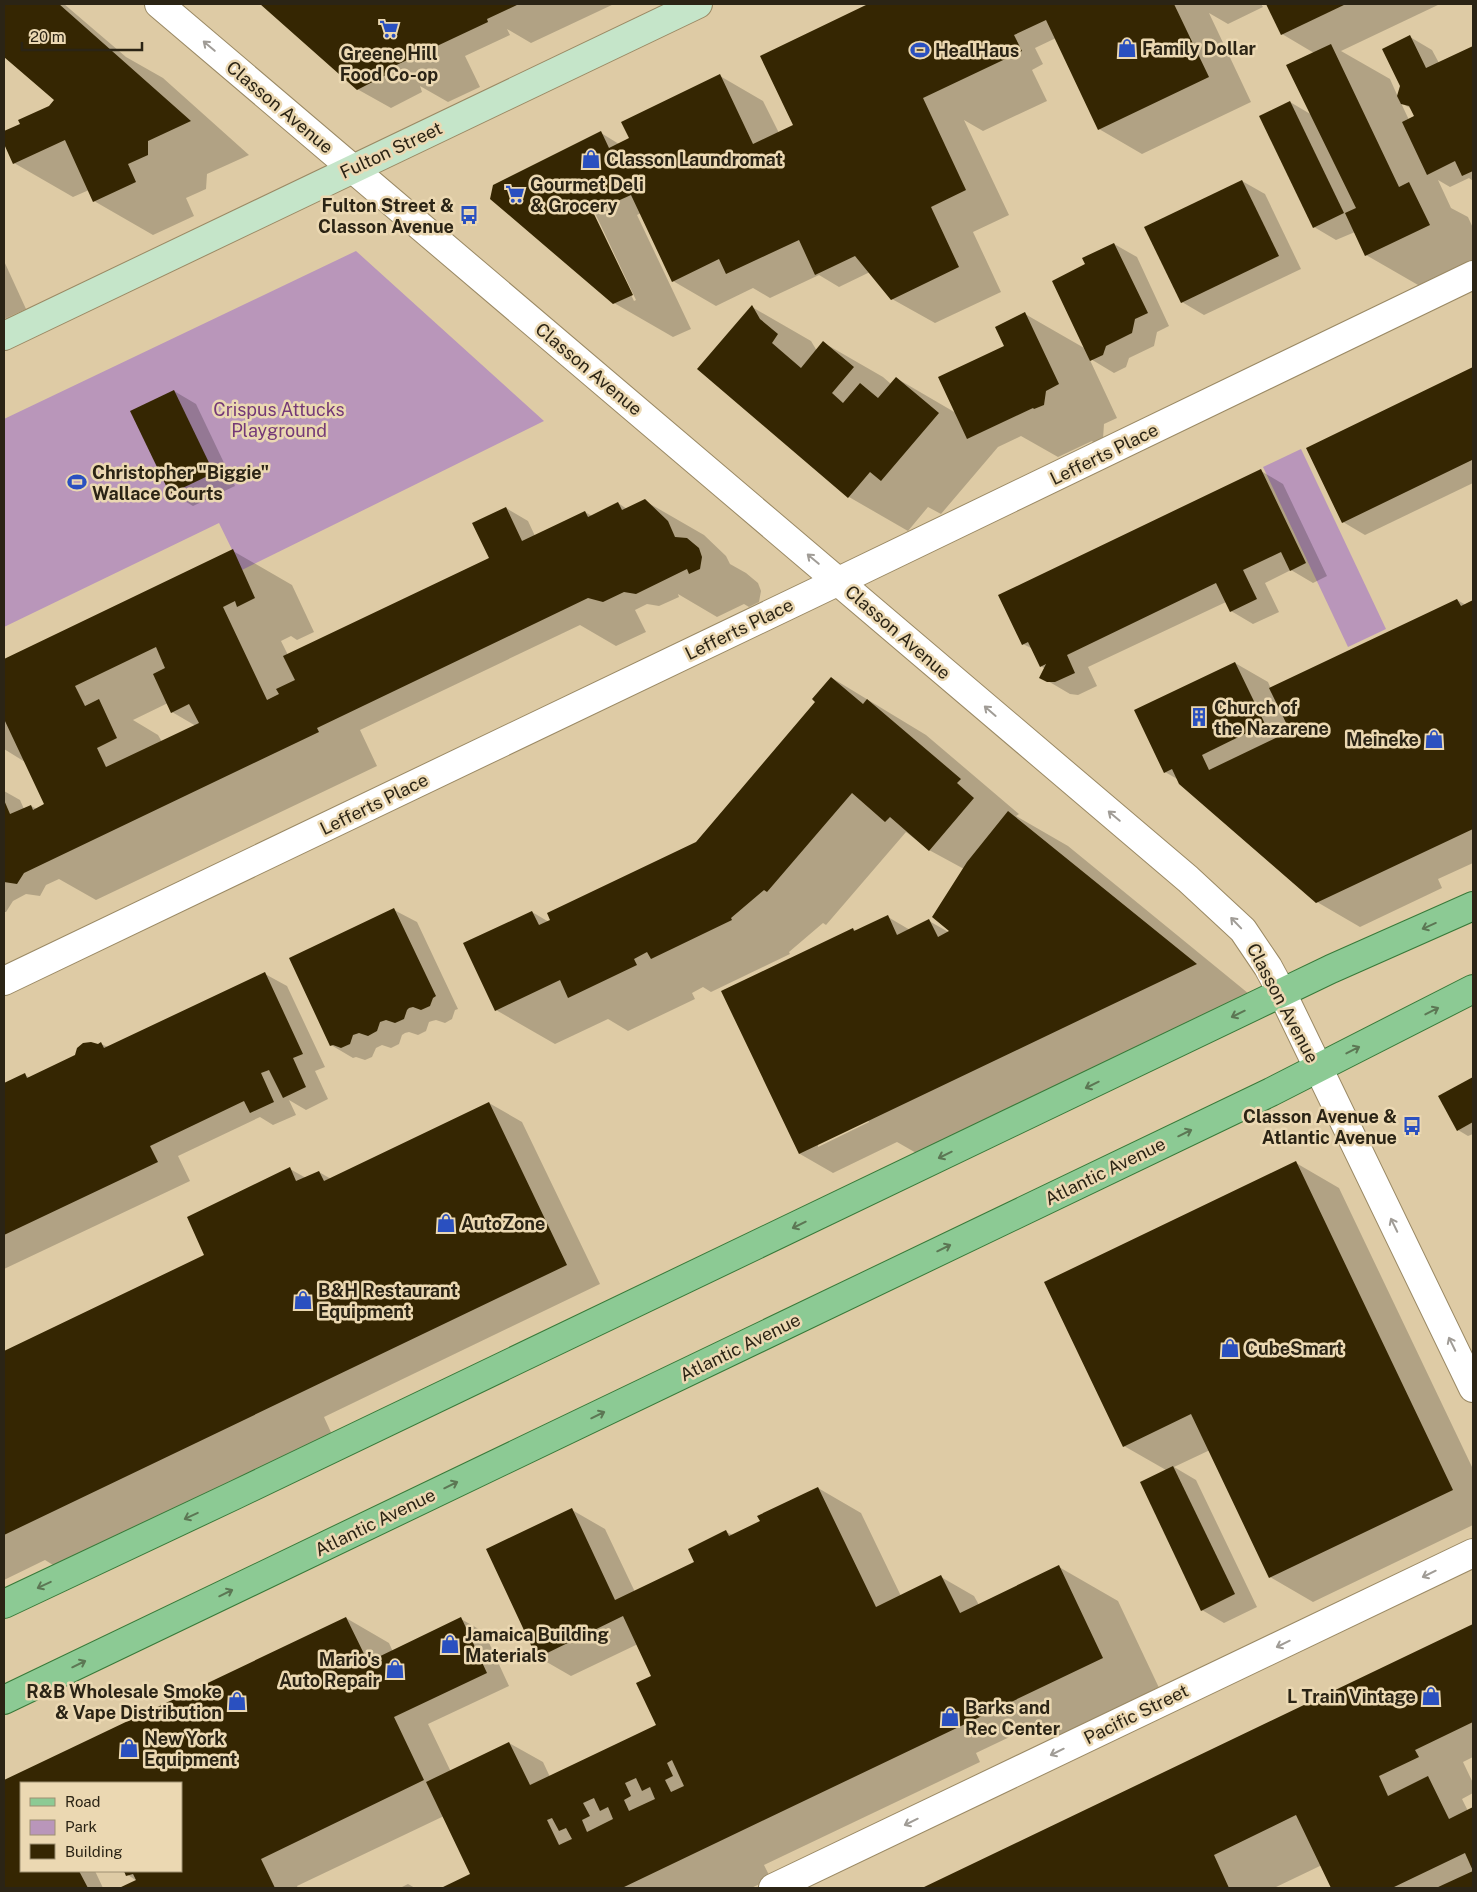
<svg xmlns="http://www.w3.org/2000/svg" width="1477" height="1892" font-family="'Public Sans',sans-serif">
<style>
.green{fill:#b996ba}
.shadow{fill:#0003;fill-rule:evenodd}
.building{fill:#352602;fill-rule:evenodd}
.lines{fill:none;stroke-linecap:round;stroke-linejoin:round}
.minor-casing{stroke:#9a8964;stroke-width:30}
.tertiary-casing{stroke:#9a8964;stroke-width:30}
.secondary-casing{stroke:#9a8964;stroke-width:30}
.primary-casing{stroke:#387939;stroke-width:30}
.minor{stroke:#fff;stroke-width:28}
.tertiary{stroke:#fff;stroke-width:28}
.secondary{stroke:#c5e5c9;stroke-width:28}
.primary{stroke:#8cca94;stroke-width:28}
.oneway{stroke:#a09c96}
.oneway2{stroke:#5c7754}
.labels{text-anchor:middle;dominant-baseline:central;stroke-width:5;stroke-linejoin:round;paint-order:stroke}
.poi-label{font-size:18px;font-weight:bold;fill:#2b2415;stroke:#ebd8b2;text-anchor:start}
.street-label{font-size:18px;fill:#2b2415;stroke:#ebd8b2}
.park-label{font-size:18px;fill:#743977;stroke:#ebd8b2}
</style>
<rect width="100%" height="100%" fill="#decba5"/>
<g class="green">
<path d="M356,251L544,421L242,570L219,523L4,627V419Z"/>
<path d="M1301,449L1386,629L1348,647L1263,467Z"/>
</g>
<g class="shadow">
<path d="M4,4H64L126,57L163,78L249,155L207,174L206,189L186,198L194,216L153,235L94,201L89,190L73,197L14,163L4,141V132L22,124L50,107L56,100L4,56Z"/>
<path d="M262,4H614L531,43L507,29L510,35L465,56L480,87L448,102L420,86L422,92L391,108L357,89Z"/>
<path d="M871,4H1261L1263,7L1228,24L1209,13L1251,102L1142,154L1099,129L1056,38L1035,48L1043,64L1032,70L1047,101L983,131L964,120L1009,215L973,232L1001,292L935,323L892,299L870,272L839,287L819,275L770,298L753,288L716,306L673,281L641,213L637,215L691,329L673,337L614,303L491,199L601,133L619,144L630,139L720,76L763,101L779,133L796,129L762,56ZM591,211H594L636,300L634,301Z"/>
<path d="M1267,4H1440L1341,51L1390,79L1398,97L1410,37L1432,50L1439,63L1473,47V181L1469,178L1450,187L1438,180L1451,208L1468,217L1473,228V266L1425,289L1366,255L1355,232L1336,240L1314,227L1290,102L1312,115L1314,53L1282,34ZM1401,103L1412,109L1416,117L1409,120Z"/>
<path d="M1242,181L1265,194L1301,269L1204,315L1182,302Z"/>
<path d="M1114,244L1137,257L1169,326L1157,332L1154,346L1129,358L1126,367L1114,373L1089,358L1117,418L1104,424L1103,439L1094,443L1092,441L1058,457L1021,436L998,447L941,514L928,507L908,531L849,497L752,307L811,341L817,351L824,343L883,377L891,384L896,378L956,413L1005,346L1025,314L1086,349L1087,265Z"/>
<path d="M4,261L26,309L4,319Z"/>
<path d="M1473,369V483L1365,535L1343,522L1307,449Z"/>
<path d="M174,391L196,404L235,486L193,506L171,493Z"/>
<path d="M1261,471L1283,484L1327,576L1313,583L1291,570L1265,583L1279,612L1253,624L1231,611L1226,602L1088,667L1097,686L1078,695L1070,694L1041,677L1045,669L1041,666L1033,649L1023,644Z"/>
<path d="M645,501L704,535L726,556L730,564L746,573L758,583L761,591L759,602L749,607L744,604L717,617L678,594L679,597L659,606L647,604L635,610L646,632L616,646L580,625L360,730L377,766L96,900L59,879L46,885L40,896L26,894L13,901L6,912H4V791L20,800L24,809L31,806L37,809L46,805L25,762L4,749V660L233,551L292,585L314,632L297,640L291,636L281,641L288,655L490,558L506,508L528,521L535,536L585,512L592,516L618,503L627,509ZM168,703L172,712L196,726L162,742L158,735L133,720Z"/>
<path d="M1457,600L1466,605L1473,601V863L1438,879L1442,888L1360,927L1317,902L1179,780L1165,772L1235,663L1268,682L1271,689Z"/>
<path d="M832,678L926,735L1019,814L1016,816L1068,846L1254,998L939,1166L897,1142L833,1173L800,1154L723,991L853,929L857,931L888,917L910,930L929,921L952,934L964,869L929,850L906,832L826,925L823,923L789,952L790,954L711,992L703,987L692,993L695,999L628,1031L608,1019L555,1044L496,1010L532,912L549,922L697,843L817,702ZM868,1120L869,1122L818,1147V1144Z"/>
<path d="M394,910L417,922L458,1009L455,1010L452,1019L445,1023L436,1020L432,1021L429,1022L426,1031L418,1035L409,1032L405,1033L402,1035L399,1044L391,1048L382,1045L376,1048L372,1057L365,1060L356,1057L353,1058L331,1045Z"/>
<path d="M265,974L287,986L325,1067L315,1071L328,1099L306,1110L289,1100L296,1115L273,1125L260,1117L178,1156L190,1181L4,1269V1085L25,1075L30,1078L101,1044L108,1047Z"/>
<path d="M1473,1078V1134L1468,1136L1458,1130L1440,1096Z"/>
<path d="M489,1103L522,1122L600,1284L324,1417L334,1439L61,1570L45,1560L4,1580V1352L206,1255L290,1169L306,1178L319,1172L331,1179Z"/>
<path d="M1296,1163L1339,1188L1473,1469V1525L1313,1602L1270,1577L1210,1450L1174,1467L1196,1480L1257,1607L1224,1623L1202,1610L1166,1470L1124,1446Z"/>
<path d="M818,1488L861,1513L901,1596L941,1577L974,1596L979,1605L1059,1567L1118,1601L1161,1692L1063,1739L1037,1724L976,1753L980,1762L764,1865L771,1879L751,1888H443L470,1876L473,1877L444,1816L297,1886L298,1888H123L137,1881L122,1871H181V1783H21V1871H95L103,1888H4V1781L346,1618L389,1643L393,1652L461,1619L484,1632L509,1686L428,1724L451,1772L509,1743L543,1762L550,1777L659,1729L653,1676L638,1644L571,1676L538,1657L572,1510L605,1529L635,1592L696,1563L726,1532L733,1535L762,1522Z"/>
<path d="M1473,1625V1757L1463,1762L1473,1783V1793L1462,1799L1468,1811L1473,1809V1888H1332L1322,1865L1274,1888H925Z"/>
<path d="M408,1884L415,1888H400Z"/>
</g>
<g class="building">
<path d="M4,4H59L191,121L148,141V155L128,164L136,182L93,202L65,140L13,164L4,144V131L20,124L18,120L49,106L54,100L4,57Z"/>
<path d="M260,4H519L487,19L488,22L388,69L390,73L357,90Z"/>
<path d="M868,4H1174L1209,77L1098,130L1046,20L1014,35L1022,51L923,98L966,190L931,207L959,267L891,300L855,256L815,275L799,240L726,274L719,259L672,282L631,195L593,212L633,295L613,304L490,199L493,185L601,131L609,148L629,138L621,122L720,74L753,144L793,125L760,56Z"/>
<path d="M1266,4H1346L1281,35Z"/>
<path d="M1410,35L1426,68L1473,46V171L1462,176L1455,161L1427,175L1402,122L1414,116L1409,106L1401,104L1397,96L1400,86L1382,49Z"/>
<path d="M1331,44L1399,187L1409,182L1430,225L1365,256L1345,213L1356,208L1286,65Z"/>
<path d="M1290,101L1344,213L1313,228L1259,116Z"/>
<path d="M1242,180L1279,256L1181,303L1144,227Z"/>
<path d="M1114,243L1148,313L1135,319L1132,333L1106,346L1103,355L1090,361L1052,281L1085,264L1082,258Z"/>
<path d="M752,305L760,319L778,334L772,343L801,368L823,341L854,367L832,393L843,403L860,383L878,398L896,377L939,413L881,481L870,472L848,498L697,369Z"/>
<path d="M1025,312L1059,384L1046,391L1044,405L1034,409L1033,408L967,439L938,377L1004,346L995,327Z"/>
<path d="M1473,367V463L1472,460L1342,523L1306,448Z"/>
<path d="M174,390L214,473L170,494L130,411Z"/>
<path d="M1261,469L1306,563L1290,571L1281,552L1243,570L1257,599L1230,612L1216,583L1067,655L1075,673L1055,682H1047L1039,678L1046,664L1040,667L1028,642L1022,645L998,595Z"/>
<path d="M645,499L668,521L675,537L687,538L699,548L702,557L700,569L689,574L687,569L636,594L624,592L603,602L588,598L317,728L319,732L24,873L17,884L4,882V800L10,814L31,805L33,810L44,804L4,719V659L233,549L255,598L237,607L235,601L223,607L267,700L279,694L276,689L295,680L283,656L489,558L472,523L506,507L522,541L585,511L588,517L618,502L622,510ZM156,647L165,668L153,674L171,713L189,704L199,723L106,767L97,748L117,738L99,699L85,706L75,686Z"/>
<path d="M1457,599L1461,606L1473,600V829L1316,903L1179,784L1172,769L1164,773L1134,710L1235,662L1265,724L1202,755L1209,770L1290,731L1269,688Z"/>
<path d="M831,677L863,704L867,699L961,779L957,783L974,798L929,851L890,817L885,822L852,793L767,892L764,890L731,918L732,920L651,959L647,952L634,959L637,965L568,998L560,980L495,1011L463,943L532,911L539,925L550,920L547,913L696,842L815,702L812,699Z"/>
<path d="M1008,811L1197,964L799,1154L721,991L853,928L854,931L888,915L897,935L929,919L938,937L949,931L932,917L967,862Z"/>
<path d="M394,908L436,996L433,998L430,1006L421,1010L413,1007L409,1008L407,1010L404,1019L395,1023L386,1020L380,1022L377,1031L368,1036L359,1033L353,1035L350,1044L341,1048L333,1045L330,1046L289,958Z"/>
<path d="M265,972L303,1054L293,1058L306,1087L283,1098L269,1070L261,1073L274,1102L250,1113L244,1101L150,1146L158,1162L4,1235V1083L25,1073L27,1078L75,1055L77,1048L83,1043L91,1042L98,1044L101,1042L104,1048Z"/>
<path d="M1473,1077V1122L1457,1131L1438,1096Z"/>
<path d="M489,1102L567,1265L4,1535V1351L204,1255L187,1217L290,1167L296,1181L319,1171L324,1181Z"/>
<path d="M1296,1161L1453,1490L1269,1578L1191,1414L1123,1447L1044,1282Z"/>
<path d="M1173,1466L1235,1594L1201,1611L1140,1482Z"/>
<path d="M818,1487L876,1607L941,1575L960,1613L1059,1565L1103,1658L622,1888H441L470,1874L426,1782L509,1742L530,1785L656,1725L636,1683L651,1676L623,1616L537,1658L486,1549L572,1508L615,1600L694,1562L688,1549L726,1530L729,1536L760,1521L757,1516ZM672,1760L684,1786L671,1792L665,1780L673,1776L667,1763ZM636,1778L642,1791L650,1787L655,1799L629,1811L624,1800L631,1796L625,1783ZM594,1798L600,1811L608,1807L613,1819L587,1832L582,1820L590,1816L583,1803ZM552,1818L559,1831L566,1828L572,1839L559,1845L547,1820Z"/>
<path d="M346,1617L368,1662L461,1617L487,1673L394,1717L424,1780L261,1859L275,1888H119L136,1880L133,1874L126,1876L124,1871H181V1783H21V1871H79L88,1888H4V1780Z"/>
<path d="M1473,1624V1722L1415,1750L1419,1757L1379,1776L1388,1796L1428,1776L1449,1819L1473,1807V1888H1436L1473,1871L1465,1853L1392,1888H1331L1296,1815L1214,1855L1229,1888H922Z"/>
</g>
<g class="lines">
<g class="minor-casing">
<g id="minor">
<path d="M4,981L839,581L1473,275"/>
<path d="M773,1888L1473,1553"/>
</g>
</g>
<g class="tertiary-casing">
<path id="tertiary" d="M159,4L1188,879L1243,930L1268,967L1282,993L1473,1388"/>
</g>
<g class="secondary-casing">
<path id="secondary" d="M4,336L698,4"/>
</g>
<g class="primary-casing">
<g id="primary">
<path d="M4,1604L235,1495L1331,969L1473,906"/>
<path d="M4,1700L1271,1092L1473,989"/>
</g>
</g>
<use href="#minor" class="minor"/>
<use href="#tertiary" class="tertiary"/>
<use href="#secondary" class="secondary"/>
<use href="#primary" class="primary"/>
</g>
<defs><path id="oneway-shaft" d="M-6 0H5M1.5-3L5.5 0L1.5 3" fill="none" stroke-width="1.6" stroke-linecap="round" stroke-linejoin="round" transform="scale(1.25)"/></defs>
<g class="oneway">
<use href="#oneway-shaft" transform="translate(209 46) rotate(-140)"/>
<use href="#oneway-shaft" transform="translate(813 559) rotate(-140)"/>
<use href="#oneway-shaft" transform="translate(990 711) rotate(-139)"/>
<use href="#oneway-shaft" transform="translate(1114 816) rotate(-140)"/>
<use href="#oneway-shaft" transform="translate(1236 923) rotate(-134)"/>
<use href="#oneway-shaft" transform="translate(1394 1225) rotate(-116)"/>
<use href="#oneway-shaft" transform="translate(1452 1344) rotate(-116)"/>
<use href="#oneway-shaft" transform="translate(1429 1574) rotate(154)"/>
<use href="#oneway-shaft" transform="translate(1283 1644) rotate(154)"/>
<use href="#oneway-shaft" transform="translate(1057 1752) rotate(154)"/>
<use href="#oneway-shaft" transform="translate(911 1822) rotate(154)"/>
</g>
<g class="oneway2">
<use href="#oneway-shaft" transform="translate(1429 926) rotate(156)"/>
<use href="#oneway-shaft" transform="translate(1432 1011) rotate(-27)"/>
<use href="#oneway-shaft" transform="translate(1238 1014) rotate(154)"/>
<use href="#oneway-shaft" transform="translate(1353 1050) rotate(-27)"/>
<use href="#oneway-shaft" transform="translate(1092 1085) rotate(154)"/>
<use href="#oneway-shaft" transform="translate(1185 1133) rotate(-26)"/>
<use href="#oneway-shaft" transform="translate(945 1155) rotate(154)"/>
<use href="#oneway-shaft" transform="translate(799 1225) rotate(154)"/>
<use href="#oneway-shaft" transform="translate(944 1248) rotate(-26)"/>
<use href="#oneway-shaft" transform="translate(598 1415) rotate(-26)"/>
<use href="#oneway-shaft" transform="translate(451 1485) rotate(-26)"/>
<use href="#oneway-shaft" transform="translate(191 1516) rotate(155)"/>
<use href="#oneway-shaft" transform="translate(44 1585) rotate(155)"/>
<use href="#oneway-shaft" transform="translate(226 1593) rotate(-26)"/>
<use href="#oneway-shaft" transform="translate(79 1664) rotate(-26)"/>
</g>
<defs>
<g id="supermarket-bare" transform="scale(1.5)"><path d="M-6-5.5h2.5l.6 2H6L4.5 2H-2.5L-4.4-4H-6ZM-1.5 3.2a1.3 1.3 0 1 0 .1 0ZM3 3.2a1.3 1.3 0 1 0 .1 0Z" fill="#2a50c0" stroke="#ebd8b2" stroke-width="2.5" paint-order="stroke"/></g>
<g id="shop-bare" transform="scale(1.5)"><path d="M-5-2.5h2.3a2.7 3.5 0 0 1 5.4 0H5L5.5 6h-11ZM-1.5-2.5h3a1.5 2.3 0 0 0-3 0Z" fill="#2a50c0" stroke="#ebd8b2" stroke-width="2.5" paint-order="stroke"/></g>
<g id="stadium-bare" transform="scale(1.5)"><path d="M0-5a6.5 5 0 1 0 0 10a6.5 5 0 1 0 0-10ZM-3.5-1.8h7v3.6h-7Z" fill="#2a50c0" stroke="#ebd8b2" stroke-width="2.5" paint-order="stroke"/></g>
<g id="bus-bare" transform="scale(1.5)"><path d="M-5-6H5V4H4V6H2V4H-2V6H-4V4H-5ZM-3.5-4V0h7V-4ZM-3.5 1.2v1.5H-2V1.2ZM2 1.2v1.5H3.5V1.2Z" fill="#2a50c0" stroke="#ebd8b2" stroke-width="2.5" paint-order="stroke"/></g>
<g id="building-bare" transform="scale(1.5)"><path d="M-4-6H4V6H1V3H-1V6H-4ZM-2.5-4.3h1.7v1.8h-1.7ZM.8-4.3h1.7v1.8H.8ZM-2.5-1h1.7V.8h-1.7ZM.8-1h1.7V.8H.8Z" fill="#2a50c0" stroke="#ebd8b2" stroke-width="2.5" paint-order="stroke"/></g>
</defs>
<g fill-rule="evenodd">
<use href="#supermarket-bare" x="389" y="29"/>
<use href="#shop-bare" x="1127" y="48"/>
<use href="#stadium-bare" x="920" y="50"/>
<use href="#shop-bare" x="591" y="159"/>
<use href="#supermarket-bare" x="515" y="194"/>
<use href="#bus-bare" x="469" y="215"/>
<use href="#stadium-bare" x="77" y="482"/>
<use href="#building-bare" x="1199" y="717"/>
<use href="#shop-bare" x="1434" y="739"/>
<use href="#bus-bare" x="1412" y="1126"/>
<use href="#shop-bare" x="446" y="1223"/>
<use href="#shop-bare" x="303" y="1300"/>
<use href="#shop-bare" x="1230" y="1348"/>
<use href="#shop-bare" x="450" y="1644"/>
<use href="#shop-bare" x="395" y="1669"/>
<use href="#shop-bare" x="1431" y="1696"/>
<use href="#shop-bare" x="237" y="1701"/>
<use href="#shop-bare" x="950" y="1717"/>
<use href="#shop-bare" x="129" y="1748"/>
</g>
<g class="labels">
<g class="poi-label">
<text x="1142" y="48">Family Dollar</text>
<text x="935" y="50">HealHaus</text>
<text x="389" y="53" text-anchor="middle">Greene Hill<tspan x="389" dy="21">Food Co-op</tspan></text>
<text x="606" y="159">Classon Laundromat</text>
<text x="530" y="184">Gourmet Deli<tspan x="530" dy="21">&amp; Grocery</tspan></text>
<text x="454" y="205" text-anchor="end">Fulton Street &amp;<tspan x="454" dy="21">Classon Avenue</tspan></text>
<text x="92" y="472">Christopher "Biggie"<tspan x="92" dy="21">Wallace Courts</tspan></text>
<text x="1214" y="707">Church of<tspan x="1214" dy="21">the Nazarene</tspan></text>
<text x="1419" y="739" text-anchor="end">Meineke</text>
<text x="1397" y="1116" text-anchor="end">Classon Avenue &amp;<tspan x="1397" dy="21">Atlantic Avenue</tspan></text>
<text x="461" y="1223">AutoZone</text>
<text x="318" y="1290">B&amp;H Restaurant<tspan x="318" dy="21">Equipment</tspan></text>
<text x="1245" y="1348">CubeSmart</text>
<text x="465" y="1634">Jamaica Building<tspan x="465" dy="21">Materials</tspan></text>
<text x="380" y="1659" text-anchor="end">Mario's<tspan x="380" dy="21">Auto Repair</tspan></text>
<text x="222" y="1691" text-anchor="end">R&amp;B Wholesale Smoke<tspan x="222" dy="21">&amp; Vape Distribution</tspan></text>
<text x="1416" y="1696" text-anchor="end">L Train Vintage</text>
<text x="965" y="1707">Barks and<tspan x="965" dy="21">Rec Center</tspan></text>
<text x="144" y="1738">New York<tspan x="144" dy="21">Equipment</tspan></text>
</g>
<g class="street-label">
<text transform="translate(280 107) rotate(40)">Classon Avenue</text>
<text transform="translate(391 150) rotate(-25)">Fulton Street</text>
<text transform="translate(589 369) rotate(40)">Classon Avenue</text>
<text transform="translate(1104 454) rotate(-26)">Lefferts Place</text>
<text transform="translate(739 629) rotate(-26)">Lefferts Place</text>
<text transform="translate(898 632) rotate(41)">Classon Avenue</text>
<text transform="translate(374 804) rotate(-26)">Lefferts Place</text>
<text transform="translate(1283 1003) rotate(62)">Classon Avenue</text>
<text transform="translate(1105 1171) rotate(-26)">Atlantic Avenue</text>
<text transform="translate(740 1347) rotate(-26)">Atlantic Avenue</text>
<text transform="translate(375 1522) rotate(-26)">Atlantic Avenue</text>
<text transform="translate(1136 1714) rotate(-26)">Pacific Street</text>
</g>
<g class="park-label">
<text x="279" y="409">Crispus Attucks<tspan x="279" dy="21">Playground</tspan></text>
</g>
</g>
<rect width="1477" height="1892" fill="none" stroke="#2b2415" stroke-width="10"/>
<rect x="20" y="1782" width="162" height="90" fill="#ebd8b2" stroke="#9e9073"/>
<rect x="30" y="1798" width="25" height="8" fill="#8cca94" stroke="#9e9073"/>
<text x="65" y="1807" font-size="15" fill="#2b2415">Road</text>
<rect x="30" y="1820" width="25" height="15" fill="#b996ba" stroke="#9e9073"/>
<text x="65" y="1832" font-size="15" fill="#2b2415">Park</text>
<rect x="30" y="1844" width="25" height="15" fill="#352602" stroke="#9e9073"/>
<text x="65" y="1857" font-size="15" fill="#2b2415">Building</text>
<path d="M22 42v8h120v-8" fill="none" stroke="#2b2415" stroke-width="2.5"/>
<text x="30" y="42" font-size="15" fill="#2b2415" stroke="#ebd8b2" stroke-width="4" paint-order="stroke">20 m</text>
</svg>
